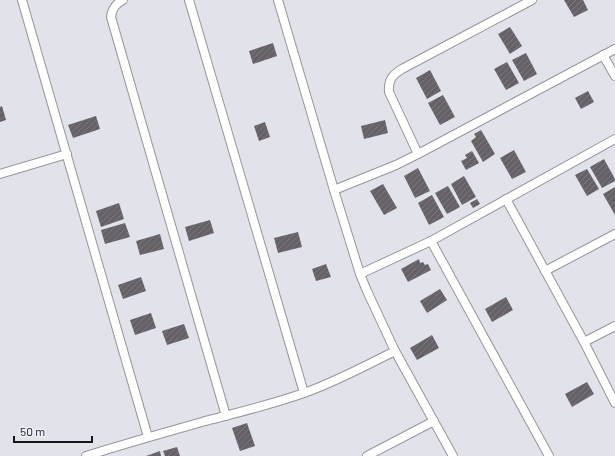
<svg xmlns="http://www.w3.org/2000/svg" width="615" height="456" font-family="Barlow,sans-serif">
<style>
.building{fill:url(#building-hatch)}
.lines{fill:none;stroke-linecap:round;stroke-linejoin:round}
.minor-casing{stroke:#95969d;stroke-width:10}
.minor{stroke:#fff;stroke-width:8}
</style>
<defs>
<pattern id="building-hatch" width="6" height="6" patternUnits="userSpaceOnUse"><rect width="6" height="6" fill="#666167"/><path d="M-1 1l2-2M0 6l6-6M5 7l2-2" fill="none" stroke="#7b777c"/></pattern>
</defs>
<rect width="100%" height="100%" fill="#e1e2ea"/>
<g class="building">
<path d="M564,0H583L588,10L574,17Z"/>
<path d="M510,27L522,46L510,54L498,34Z"/>
<path d="M273,43L277,56L253,64L249,51Z"/>
<path d="M526,53L537,74L524,81L512,60Z"/>
<path d="M507,62L519,83L506,90L494,69Z"/>
<path d="M430,70L441,91L427,99L416,78Z"/>
<path d="M588,91L594,102L581,109L575,98Z"/>
<path d="M443,95L455,117L440,125L428,103Z"/>
<path d="M2,106L6,120L0,122V107Z"/>
<path d="M96,116L100,129L73,138L68,125Z"/>
<path d="M385,120L388,133L364,139L361,126Z"/>
<path d="M265,122L270,137L259,141L254,126Z"/>
<path d="M481,130L495,154L483,162L471,141L476,137L474,134Z"/>
<path d="M514,150L526,172L512,179L500,158Z"/>
<path d="M472,151L479,163L466,170L461,161L467,158L465,155Z"/>
<path d="M604,159L615,179V181L602,188L590,167Z"/>
<path d="M418,168L430,191L415,198L404,176Z"/>
<path d="M587,169L599,189L587,196L575,175Z"/>
<path d="M464,176L476,197L462,205L451,184Z"/>
<path d="M383,184L397,208L384,215L370,191Z"/>
<path d="M448,186L460,207L447,214L435,193Z"/>
<path d="M615,187V215L603,194Z"/>
<path d="M432,195L444,217L429,225L418,203Z"/>
<path d="M477,199L480,204L473,208L470,203Z"/>
<path d="M119,203L124,219L101,227L96,211Z"/>
<path d="M210,220L214,233L189,241L185,227Z"/>
<path d="M125,223L130,237L105,244L101,230Z"/>
<path d="M298,232L302,247L278,253L274,238Z"/>
<path d="M160,234L164,249L140,255L136,241Z"/>
<path d="M419,259L420,263L423,262L425,265L428,264L431,270L408,282L401,269Z"/>
<path d="M326,264L331,277L316,281L312,269Z"/>
<path d="M141,277L146,291L123,299L118,285Z"/>
<path d="M440,289L447,300L427,313L420,301Z"/>
<path d="M506,297L513,310L492,322L485,309Z"/>
<path d="M151,313L156,328L135,335L130,320Z"/>
<path d="M184,324L189,338L167,345L162,331Z"/>
<path d="M432,335L439,348L417,360L410,348Z"/>
<path d="M587,382L594,394L572,407L565,394Z"/>
<path d="M247,423L255,446L240,451L232,428Z"/>
<path d="M177,447L180,456H165L163,451Z"/>
<path d="M160,451L161,456H146Z"/>
</g>
<g class="lines">
<g class="minor-casing">
<g id="minor">
<path d="M22,0L148,437"/>
<path d="M123,0C115,4 112,9 111,17L226,416"/>
<path d="M189,0L304,393"/>
<path d="M278,0L334,190L360,274L367,291L395,351L453,456"/>
<path d="M603,55L615,76"/>
<path d="M418,154L389,92C388,80 392,75 402,69L532,0"/>
<path d="M0,174L67,154"/>
<path d="M334,190L396,165L418,154L615,49"/>
<path d="M506,199L584,342L615,403"/>
<path d="M431,241L549,456"/>
<path d="M545,271L615,234"/>
<path d="M360,274L431,241L615,139"/>
<path d="M584,342L615,326"/>
<path d="M86,456C124,444 163,433 202,422C236,413 270,405 304,393C335,382 365,366 395,351"/>
<path d="M367,456L434,421"/>
</g>
</g>
<use href="#minor" class="minor"/>
</g>
<path d="M14 436v6h78v-6" fill="none" stroke="#151618" stroke-width="2"/>
<text x="20" y="436" font-size="12" fill="#151618" stroke="#eeeff7" stroke-width="3" paint-order="stroke">50 m</text>
</svg>
